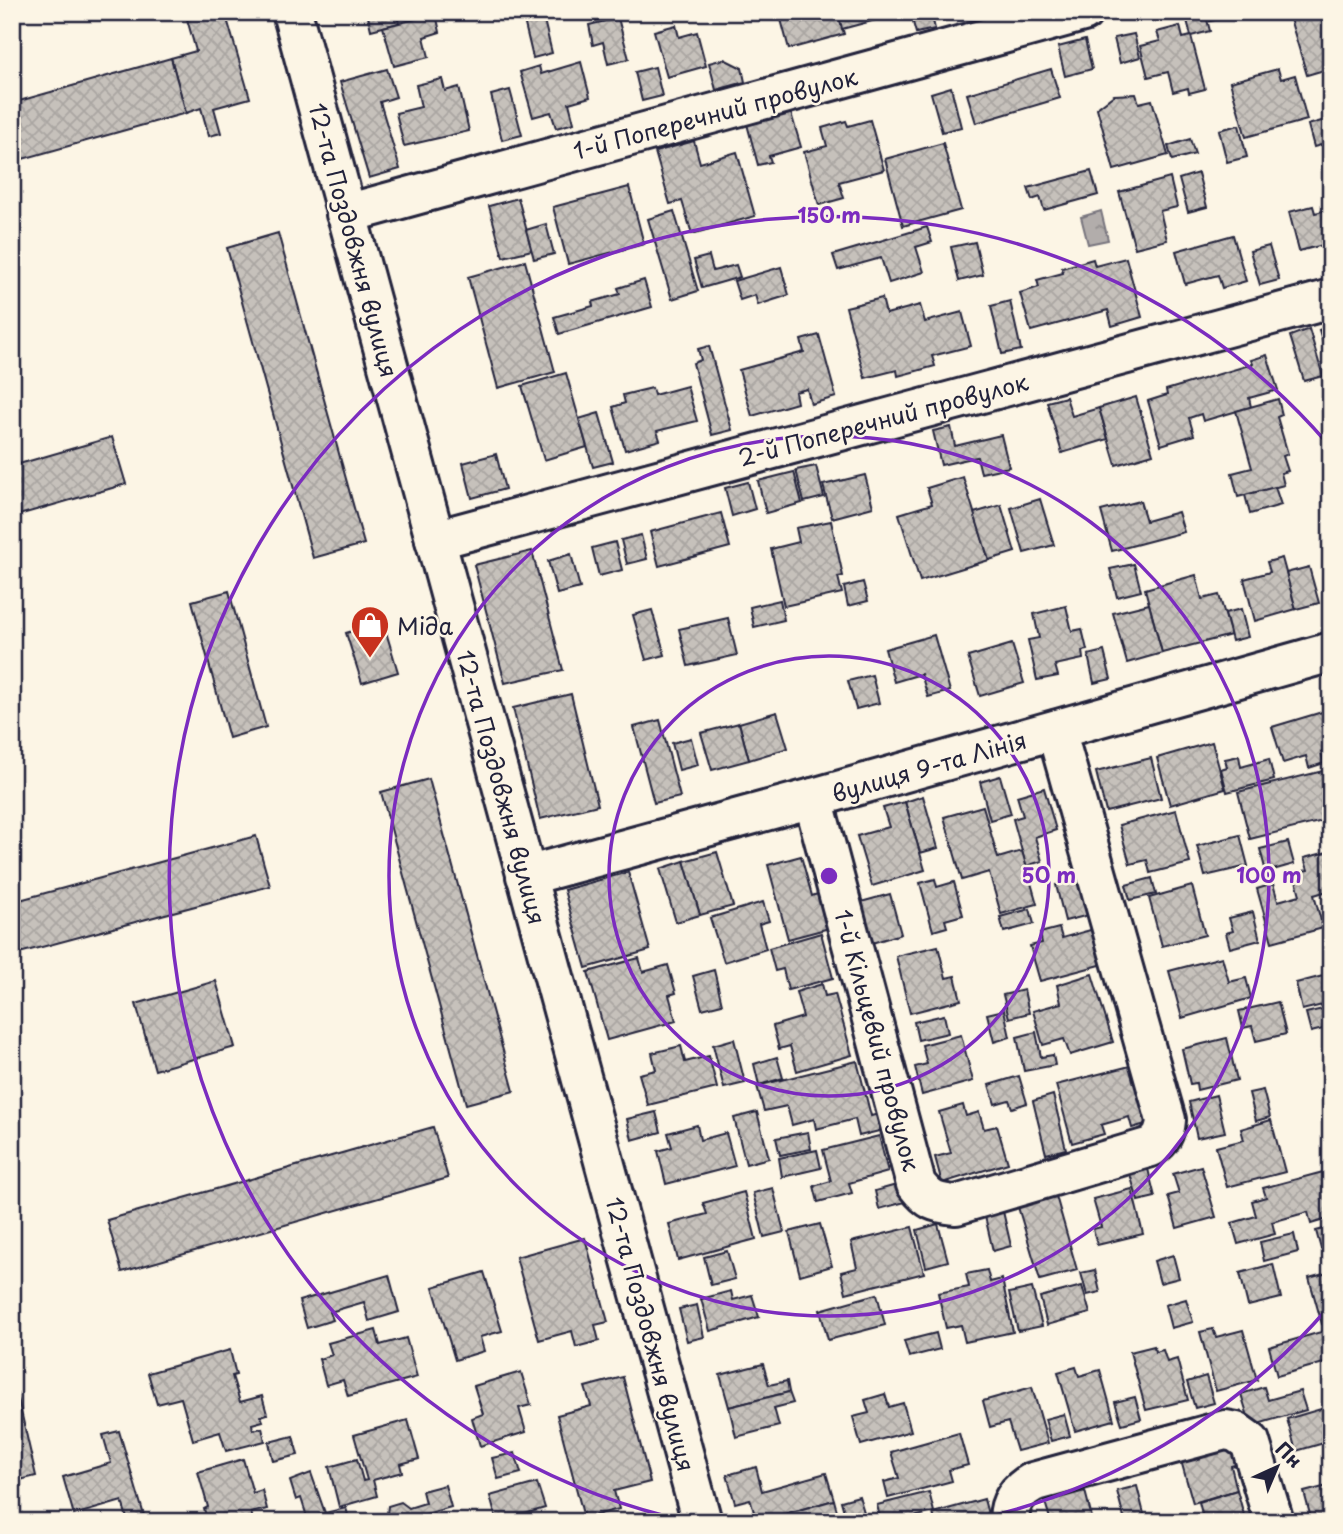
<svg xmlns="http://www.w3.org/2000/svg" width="1343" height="1534" font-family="'Playpen Sans',sans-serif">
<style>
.water{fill:url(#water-ripples);stroke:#78757e;stroke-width:2}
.building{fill:url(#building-cross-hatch);stroke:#22223b;stroke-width:2}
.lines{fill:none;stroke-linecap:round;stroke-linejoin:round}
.minor-casing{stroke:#22223b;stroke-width:44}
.minor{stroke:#fcf5e5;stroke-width:38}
.ring{fill:none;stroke:#7b2cbf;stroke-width:3.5}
.labels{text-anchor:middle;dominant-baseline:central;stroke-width:5;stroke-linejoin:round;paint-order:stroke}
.street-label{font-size:23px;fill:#22223b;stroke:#fcf5e5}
.poi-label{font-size:23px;fill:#22223b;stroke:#fcf5e5;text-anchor:start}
.centre{fill:#7b2cbf;stroke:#fcf5e5;stroke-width:3.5}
.ring-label{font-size:21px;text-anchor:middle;font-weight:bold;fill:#7b2cbf;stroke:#fcf5e5;stroke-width:5;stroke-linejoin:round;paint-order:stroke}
</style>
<defs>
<pattern id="water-ripples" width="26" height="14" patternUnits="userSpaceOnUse" patternTransform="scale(1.75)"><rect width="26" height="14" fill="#b2adab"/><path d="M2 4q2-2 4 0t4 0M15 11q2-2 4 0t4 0" fill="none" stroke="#908c8c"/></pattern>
<pattern id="building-cross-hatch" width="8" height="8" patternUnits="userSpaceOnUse" patternTransform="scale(1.75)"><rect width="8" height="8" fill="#c6c1bb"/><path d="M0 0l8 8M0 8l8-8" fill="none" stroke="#aaa6a2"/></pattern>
</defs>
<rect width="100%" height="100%" fill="#fcf5e5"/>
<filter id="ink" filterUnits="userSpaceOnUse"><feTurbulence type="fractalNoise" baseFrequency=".0143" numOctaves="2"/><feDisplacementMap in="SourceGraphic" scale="14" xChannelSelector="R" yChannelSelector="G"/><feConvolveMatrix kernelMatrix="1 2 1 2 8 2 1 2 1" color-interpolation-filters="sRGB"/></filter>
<g filter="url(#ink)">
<path class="water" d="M1101,211L1108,240L1088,244L1081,217Z"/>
<g class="building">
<path d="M185,12H225L250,98L214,108L221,133L209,136L201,108L186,113L171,58L196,51Z"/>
<path d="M367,12H396L399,23L371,30Z"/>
<path d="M522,12H542L552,53L533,58Z"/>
<path d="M779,12H838L844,34L789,49Z"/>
<path d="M838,12H886L887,17L842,29Z"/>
<path d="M910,12H931L935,29L916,33Z"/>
<path d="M1185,12H1205L1210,31L1191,36Z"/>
<path d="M1208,12H1229L1230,17L1210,21Z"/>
<path d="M1288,12H1331V68L1307,75Z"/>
<path d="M436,14L440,32L424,37L429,57L394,66L383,27Z"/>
<path d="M618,18L629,59L608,64L603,42L593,45L589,25Z"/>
<path d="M676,25L679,37L697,32L706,66L667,77L654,31Z"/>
<path d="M1180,26L1183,38L1191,36L1205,89L1189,93L1188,88L1173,92L1168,72L1148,77L1140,46L1160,41L1157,32Z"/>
<path d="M1134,34L1140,57L1120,63L1114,38Z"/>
<path d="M1085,40L1092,69L1065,76L1058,47Z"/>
<path d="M171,58L186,113L12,162V103Z"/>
<path d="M724,59L742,68L745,82L716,90L709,63Z"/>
<path d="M581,62L590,97L569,103L574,123L556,128L551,112L533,117L520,72L539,66L541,74Z"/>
<path d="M655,67L662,96L642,101L635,72Z"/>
<path d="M387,69L396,97L380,102L400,169L369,178L340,82Z"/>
<path d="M1051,69L1060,98L976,123L967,94Z"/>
<path d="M1278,69L1281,79L1295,75L1307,120L1246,137L1230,82Z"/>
<path d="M442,79L445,91L459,87L469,131L404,146L396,113L421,107L416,85Z"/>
<path d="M951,87L961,127L942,132L931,93Z"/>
<path d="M510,90L522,135L502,140L491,95Z"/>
<path d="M1136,94L1139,103L1152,100L1168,155L1114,170L1097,108L1114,95Z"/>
<path d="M791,113L801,147L769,156L771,162L758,165L747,124Z"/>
<path d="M1328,119L1331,142L1314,147L1308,125Z"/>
<path d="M870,120L884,170L839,182L844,198L819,205L804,152L827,146L822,128L846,121L848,126Z"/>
<path d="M1239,125L1247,157L1227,162L1219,130Z"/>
<path d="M1190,139L1195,154L1172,160L1168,146Z"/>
<path d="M694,141L700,163L737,152L755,216L692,234L682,201L670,204L655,152Z"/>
<path d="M943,143L961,210L903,226L885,159Z"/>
<path d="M1091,171L1098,195L1044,210L1040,197L1032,200L1028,188Z"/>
<path d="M1198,173L1207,207L1188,212L1179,179Z"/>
<path d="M1170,178L1177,207L1160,211L1167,240L1135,248L1119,192Z"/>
<path d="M629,187L644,244L568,264L553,207Z"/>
<path d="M518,198L532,250L503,257L489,206Z"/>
<path d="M1313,206L1315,213L1331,209V243L1299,251L1289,212Z"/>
<path d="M674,211L698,291L672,299L648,219Z"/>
<path d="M546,224L554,254L534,259L526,230Z"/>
<path d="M927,227L932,242L916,247L924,272L889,283L881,258L838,270L833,255Z"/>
<path d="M278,233L364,544L313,558L227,248Z"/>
<path d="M1233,235L1246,281L1222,288L1218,275L1185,284L1176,251Z"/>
<path d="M975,242L983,275L959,281L951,247Z"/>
<path d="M1269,246L1279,280L1260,285L1250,251Z"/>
<path d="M709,256L713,271L736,265L740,277L702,288L694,260Z"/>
<path d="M1126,258L1142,317L1112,326L1108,310L1031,331L1020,293L1039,287L1037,280L1063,273L1062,268L1093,259L1095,266Z"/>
<path d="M525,261L555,372L498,388L468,277Z"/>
<path d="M781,267L789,295L758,305L755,295L740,300L734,281Z"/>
<path d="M644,280L652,307L559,334L554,317L593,306L592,302L620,294L618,288Z"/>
<path d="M882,298L886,314L920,305L925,322L962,312L971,346L932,356L935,366L898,376L897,370L865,378L846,307Z"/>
<path d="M1010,301L1021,350L1002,354L991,306Z"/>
<path d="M1331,326V369L1319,330Z"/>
<path d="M1309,329L1323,376L1304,381L1290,336Z"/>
<path d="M819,335L836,397L811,404L807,389L795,392L797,403L752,416L739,370L804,352L801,340Z"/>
<path d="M709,346L732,430L712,435L693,363L701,360L698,349Z"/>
<path d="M1267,355L1278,390L1249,398L1251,407L1203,421L1201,414L1189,418L1194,435L1161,445L1148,401L1167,395L1166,390L1253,364L1251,360Z"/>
<path d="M566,373L587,447L544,460L522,386Z"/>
<path d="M687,386L697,421L657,431L660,440L625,450L613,407L625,403L623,395L652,388L654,395Z"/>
<path d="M1066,397L1072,416L1099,408L1108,439L1062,453L1047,402Z"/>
<path d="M1136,397L1153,454L1116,465L1099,408Z"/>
<path d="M1278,399L1282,415L1277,417L1288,454L1283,456L1288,471L1281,473L1284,485L1238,497L1232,473L1252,468L1236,411Z"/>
<path d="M599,413L613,462L593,467L579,419Z"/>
<path d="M951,427L955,446L1001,435L1009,467L981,473L977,457L941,465L933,431Z"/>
<path d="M112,437L126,484L12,517V466Z"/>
<path d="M496,454L505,489L472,498L463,463Z"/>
<path d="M816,466L824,497L804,502L796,470Z"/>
<path d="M794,472L802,503L766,513L758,481Z"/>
<path d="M865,475L873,507L832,518L823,485Z"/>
<path d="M963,477L989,560L920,581L899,514L932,504L927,488Z"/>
<path d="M748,482L755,509L732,516L725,488Z"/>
<path d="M1275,487L1281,505L1250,514L1245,495Z"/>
<path d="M1040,499L1054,545L1024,553L1011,508Z"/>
<path d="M1140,501L1146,521L1178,512L1184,532L1112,551L1101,511Z"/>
<path d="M1001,505L1015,552L989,560L974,513Z"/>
<path d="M721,513L730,547L659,566L650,532Z"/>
<path d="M831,521L843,576L838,577L842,593L784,606L771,549L799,542L796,528Z"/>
<path d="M641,535L647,559L627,564L621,540Z"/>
<path d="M615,542L622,570L599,576L592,548Z"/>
<path d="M532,551L563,670L505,683L474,565Z"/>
<path d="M571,554L580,588L557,594L548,561Z"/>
<path d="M1282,558L1296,609L1255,621L1244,579L1270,572L1267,562Z"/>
<path d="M1134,564L1141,591L1117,597L1110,569Z"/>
<path d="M1309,567L1319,603L1296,609L1286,573Z"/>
<path d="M1196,575L1202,599L1219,595L1231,635L1162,653L1145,589Z"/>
<path d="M863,582L868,601L848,606L844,587Z"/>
<path d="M229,591L266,727L229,738L192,601Z"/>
<path d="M780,600L784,620L754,627L750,607Z"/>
<path d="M1149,604L1162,653L1127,663L1113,613Z"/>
<path d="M1066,606L1072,631L1082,629L1087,650L1082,651L1083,659L1055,665L1058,676L1037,680L1028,640L1039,638L1034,614Z"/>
<path d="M1241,609L1248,637L1232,641L1225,613Z"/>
<path d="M652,610L665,655L646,660L633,615Z"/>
<path d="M728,618L737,655L688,666L679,629Z"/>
<path d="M383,622L398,672L362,683L346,633Z"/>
<path d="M934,635L950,691L928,697L921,674L894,682L885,649Z"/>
<path d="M1012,644L1024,683L980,696L968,657Z"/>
<path d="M1104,651L1111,679L1094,683L1088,655Z"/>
<path d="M872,675L879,703L856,709L848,681Z"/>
<path d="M12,688L17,711L12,712Z"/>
<path d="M571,694L598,805L540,819L513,708Z"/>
<path d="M777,712L788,748L749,760L739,723Z"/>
<path d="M1322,712L1331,742V749L1321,752L1324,763L1309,768L1306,756L1283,763L1272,727Z"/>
<path d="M660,720L680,797L654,803L634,727Z"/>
<path d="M739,723L749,760L712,770L701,733Z"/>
<path d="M691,738L698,765L679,770L672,743Z"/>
<path d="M1212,742L1225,789L1170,805L1157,758Z"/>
<path d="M1239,756L1241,767L1269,759L1274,780L1227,792L1221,769L1227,767L1225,759Z"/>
<path d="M1151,758L1161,798L1106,812L1096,772Z"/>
<path d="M1331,769V819L1250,839L1238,792Z"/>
<path d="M1000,776L1011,814L990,820L980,782Z"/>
<path d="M429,779L514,1091L466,1104L381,792Z"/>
<path d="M1044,788L1056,830L1035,837L1042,861L1026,866L1013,819L1023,816L1017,796Z"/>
<path d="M923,796L938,848L920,853L905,802Z"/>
<path d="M905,802L925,870L872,886L857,836L889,827L883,808Z"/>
<path d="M983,806L998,858L1022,851L1037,904L1001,914L989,872L962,880L944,817Z"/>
<path d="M1176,810L1190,863L1150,873L1147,860L1130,864L1119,825Z"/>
<path d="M1240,835L1248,866L1205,876L1197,846Z"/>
<path d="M256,836L270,886L12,955V902Z"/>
<path d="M1288,842L1294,864L1266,872L1260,849Z"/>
<path d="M1331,851V890L1314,895L1323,928L1272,942L1257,889L1273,884L1278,901L1300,895L1294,873L1308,870L1304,858Z"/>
<path d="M717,852L733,906L700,915L684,861Z"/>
<path d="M801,856L812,896L823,892L833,927L788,939L768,865Z"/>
<path d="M684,861L700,915L676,922L660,869Z"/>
<path d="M628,872L650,950L586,968L564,890Z"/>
<path d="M1152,878L1156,894L1130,900L1126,885Z"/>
<path d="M935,879L937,887L954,882L963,915L945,920L947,927L933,931L920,883Z"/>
<path d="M1079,879L1089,915L1065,921L1056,885Z"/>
<path d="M1192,886L1205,935L1162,946L1149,898Z"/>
<path d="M890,894L901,934L872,943L861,902Z"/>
<path d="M763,902L769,921L759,924L766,949L724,962L710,918Z"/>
<path d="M1030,909L1034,924L1004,932L1000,917Z"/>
<path d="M1253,912L1260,940L1230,948L1226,933L1233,931L1229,918Z"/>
<path d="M1059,928L1062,938L1094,929L1104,964L1040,981L1030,946L1042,943L1040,933Z"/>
<path d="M821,933L833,978L788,990L783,969L775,971L769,948Z"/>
<path d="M938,946L946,978L955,976L961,1000L910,1013L896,956Z"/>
<path d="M1222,957L1229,982L1246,978L1251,998L1182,1018L1169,971Z"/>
<path d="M639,958L643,972L668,965L676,993L669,995L676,1021L607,1040L588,972Z"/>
<path d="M714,970L722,1004L702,1009L693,976Z"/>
<path d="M1092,974L1113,1042L1070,1055L1064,1039L1043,1045L1033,1011L1061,1003L1057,985Z"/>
<path d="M1323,976L1327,991L1331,990V1003L1302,1010L1296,983Z"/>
<path d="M216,981L235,1047L155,1070L136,1004Z"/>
<path d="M822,984L825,996L835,994L852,1055L797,1071L790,1046L779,1049L773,1026L803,1017L796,992Z"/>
<path d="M1024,990L1029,1013L1009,1018L1003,995Z"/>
<path d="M1278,1002L1286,1034L1256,1041L1252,1026L1243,1028L1239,1011Z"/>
<path d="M1331,1007V1027L1311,1032L1306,1013Z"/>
<path d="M1004,1010L1010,1037L994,1042L987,1014Z"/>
<path d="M944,1015L948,1033L918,1040L914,1022Z"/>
<path d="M1036,1032L1041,1057L1053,1055L1055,1065L1024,1071L1017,1037Z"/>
<path d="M961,1035L973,1081L922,1095L915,1067L927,1064L922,1045Z"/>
<path d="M1227,1038L1237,1080L1197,1090L1196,1083L1190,1084L1182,1049Z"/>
<path d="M734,1039L745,1083L724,1088L713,1045Z"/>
<path d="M681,1046L685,1062L709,1056L717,1088L648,1105L639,1074L656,1070L652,1053Z"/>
<path d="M777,1057L783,1078L759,1085L754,1064Z"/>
<path d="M857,1061L871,1116L879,1114L883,1130L859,1136L855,1119L816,1129L814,1119L792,1125L787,1106L764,1111L757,1086Z"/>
<path d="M1134,1065L1149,1123L1132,1128L1129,1117L1101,1125L1104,1134L1072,1143L1056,1085Z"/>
<path d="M1019,1076L1027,1103L1012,1108L1009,1100L995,1104L989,1085Z"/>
<path d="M1331,1088V1116L1324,1090Z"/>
<path d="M1263,1090L1270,1117L1256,1121L1249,1093Z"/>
<path d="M1053,1095L1066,1149L1046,1154L1033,1101Z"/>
<path d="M1216,1095L1225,1132L1197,1138L1189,1102Z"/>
<path d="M963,1105L966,1116L979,1112L984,1129L997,1126L1008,1163L942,1183L935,1157L951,1153L939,1112Z"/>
<path d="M656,1112L661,1132L632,1140L627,1119Z"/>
<path d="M757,1112L769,1158L746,1164L734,1118Z"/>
<path d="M1271,1120L1285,1172L1227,1187L1216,1147L1244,1140L1241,1129Z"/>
<path d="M697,1125L700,1140L726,1133L735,1166L666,1184L658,1151L672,1147L668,1133Z"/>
<path d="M433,1127L448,1178L122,1272L107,1220Z"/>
<path d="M808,1132L811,1149L780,1155L776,1138Z"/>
<path d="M879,1136L888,1172L849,1183L852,1193L818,1202L814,1186L831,1181L823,1150Z"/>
<path d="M817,1150L821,1168L782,1177L779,1158Z"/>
<path d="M1201,1166L1216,1217L1177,1228L1168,1196L1179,1193L1173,1174Z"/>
<path d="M1148,1169L1155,1197L1138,1201L1130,1174Z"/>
<path d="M1323,1172L1331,1201V1218L1311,1224L1308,1212L1272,1222L1275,1234L1238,1244L1232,1223L1256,1216L1252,1201L1266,1197L1263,1188Z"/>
<path d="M900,1184L905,1202L879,1209L875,1191Z"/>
<path d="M773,1188L784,1232L764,1237L753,1193Z"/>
<path d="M1132,1189L1143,1234L1097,1245L1093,1229L1101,1227L1093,1199Z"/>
<path d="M744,1192L756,1239L678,1260L669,1224L707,1214L703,1203Z"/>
<path d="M1056,1196L1077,1270L1040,1280L1018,1207Z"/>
<path d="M1002,1207L1011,1246L993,1251L984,1212Z"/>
<path d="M820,1224L832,1266L800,1275L789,1232Z"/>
<path d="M938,1224L948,1261L926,1267L917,1230Z"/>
<path d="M912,1227L924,1273L846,1293L841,1272L857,1268L851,1242Z"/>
<path d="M1331,1227V1247L1321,1249L1316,1231Z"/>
<path d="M1294,1234L1298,1252L1264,1261L1260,1242Z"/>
<path d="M585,1238L608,1322L595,1325L599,1341L576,1347L572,1331L539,1340L516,1257Z"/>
<path d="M727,1251L735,1279L711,1285L704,1257Z"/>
<path d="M1173,1255L1179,1278L1160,1283L1154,1261Z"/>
<path d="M1273,1264L1281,1298L1248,1306L1240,1273Z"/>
<path d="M987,1270L990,1282L1002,1279L1013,1332L965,1342L961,1325L946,1328L938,1293L969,1287L966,1274Z"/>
<path d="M1095,1270L1100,1292L1087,1295L1081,1273Z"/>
<path d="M484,1272L502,1331L480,1337L484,1351L455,1360L433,1287Z"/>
<path d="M1331,1272V1322L1322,1324L1309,1278Z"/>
<path d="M389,1275L399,1312L369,1321L364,1302L330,1312L333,1320L307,1328L299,1301Z"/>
<path d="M1082,1286L1090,1313L1047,1325L1040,1297Z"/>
<path d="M1032,1288L1042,1326L1018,1331L1009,1293Z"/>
<path d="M731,1291L733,1300L752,1295L759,1317L710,1331L701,1299Z"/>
<path d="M877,1294L885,1325L828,1340L820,1310Z"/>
<path d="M1186,1299L1193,1322L1171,1328L1165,1305Z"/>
<path d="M697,1305L704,1337L687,1341L679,1309Z"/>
<path d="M1213,1329L1216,1337L1243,1330L1257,1380L1216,1391L1200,1332Z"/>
<path d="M1331,1329V1361L1277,1376L1269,1347Z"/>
<path d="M376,1330L380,1345L406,1338L417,1377L348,1396L343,1380L326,1385L319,1359L332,1355L328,1343Z"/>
<path d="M936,1333L940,1349L909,1357L904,1341Z"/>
<path d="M1154,1346L1155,1352L1163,1350L1167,1362L1177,1359L1188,1400L1146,1410L1130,1352Z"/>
<path d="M230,1350L236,1375L232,1376L240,1402L262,1396L267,1414L261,1416L263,1421L252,1424L253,1430L262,1428L265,1441L226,1451L220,1432L193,1440L181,1398L157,1404L148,1373Z"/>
<path d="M763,1364L769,1385L787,1381L789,1392L729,1407L720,1375Z"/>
<path d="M1076,1367L1079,1376L1100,1370L1114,1420L1075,1431L1058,1372Z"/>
<path d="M521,1372L531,1405L519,1408L526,1432L480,1446L472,1418L483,1414L474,1386Z"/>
<path d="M1206,1376L1214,1403L1195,1408L1187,1382Z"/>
<path d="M623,1377L650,1482L614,1491L619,1509L584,1518L557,1415L591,1406L585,1387Z"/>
<path d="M1032,1387L1048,1443L1017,1451L1008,1422L990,1427L983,1401Z"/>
<path d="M1264,1387L1268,1400L1300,1391L1306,1410L1251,1426L1241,1394Z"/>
<path d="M789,1392L793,1403L774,1408L779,1426L736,1437L729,1407Z"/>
<path d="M17,1394L36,1476L12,1482V1395Z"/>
<path d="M885,1394L889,1407L903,1403L911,1431L861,1445L853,1417L869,1413L865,1400Z"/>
<path d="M1135,1397L1141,1419L1122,1424L1115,1402Z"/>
<path d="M1331,1406V1441L1296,1451L1287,1419Z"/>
<path d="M1064,1414L1070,1436L1051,1441L1045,1419Z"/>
<path d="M408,1420L419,1459L400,1464L402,1472L373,1480L377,1496L339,1507L329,1467L357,1459L363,1481L367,1480L354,1435Z"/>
<path d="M119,1431L146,1522H128L122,1501L74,1515L63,1477L111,1463L103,1435Z"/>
<path d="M959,1433L968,1465L949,1470L952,1481L888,1498L884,1482L899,1478L891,1452Z"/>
<path d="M293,1436L298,1455L273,1461L269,1442Z"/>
<path d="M1235,1441L1242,1463L1231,1466L1237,1490L1193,1503L1180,1457Z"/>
<path d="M515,1453L521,1473L498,1479L492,1458Z"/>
<path d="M243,1459L253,1493L262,1490L267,1509L251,1513L254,1522H241L240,1519L230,1522H208L204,1509L208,1507L198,1472Z"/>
<path d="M756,1467L762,1491L826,1473L834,1500L757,1522L750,1499L735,1503L727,1475Z"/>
<path d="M311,1473L325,1513L308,1520L301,1498L296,1500L290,1481Z"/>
<path d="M537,1483L545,1508L497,1522L490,1496Z"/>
<path d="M445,1485L451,1507L426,1514L429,1522H364V1519L387,1514L388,1506L401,1502L409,1508L425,1503L422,1491Z"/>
<path d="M1331,1485V1522H1312L1304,1492Z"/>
<path d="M1137,1486L1146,1522H1125L1117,1491Z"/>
<path d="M1237,1490L1244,1515L1220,1522H1204L1199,1502Z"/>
<path d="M1085,1491L1093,1522H1051L1045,1502Z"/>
<path d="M929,1492L934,1512L893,1522H881L877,1505Z"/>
<path d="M859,1496L867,1522H847L841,1501Z"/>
<path d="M984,1499L990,1522H935L933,1513Z"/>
<path d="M834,1500L840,1522H757Z"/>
<path d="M346,1508L350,1522H328L325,1513Z"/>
<path d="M325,1513L327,1522H311V1519Z"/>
<path d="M1169,1513L1172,1522H1150L1149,1518Z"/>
</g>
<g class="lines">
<g class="minor-casing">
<g id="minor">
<path d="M292,12L702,1522"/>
<path d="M346,214L1083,12"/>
<path d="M435,540L1331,299"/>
<path d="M813,798L916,1184C929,1201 935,1203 956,1205L1151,1147C1161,1140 1165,1133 1166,1120L1056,730"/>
<path d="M526,876L813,798L1331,652"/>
<path d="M1010,1522C1007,1504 1018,1490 1033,1482L1225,1430L1236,1432L1250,1442L1274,1522"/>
</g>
</g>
<use href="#minor" class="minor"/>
</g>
</g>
<g class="ring">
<circle cx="829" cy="876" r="220"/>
<circle cx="829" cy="876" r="440"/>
<path d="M1327 1309A660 660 0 0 1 966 1522M692 1522A660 660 0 1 1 1327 443"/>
</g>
<defs>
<g id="shop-pin" transform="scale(2.0125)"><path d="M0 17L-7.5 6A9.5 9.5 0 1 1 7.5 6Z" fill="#c8321e" stroke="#fcf5e5"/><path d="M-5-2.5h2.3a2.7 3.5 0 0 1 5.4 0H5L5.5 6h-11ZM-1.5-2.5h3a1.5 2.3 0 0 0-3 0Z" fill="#fff"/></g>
</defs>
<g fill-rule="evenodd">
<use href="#shop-pin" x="370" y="625"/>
</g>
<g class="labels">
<g class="street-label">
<text transform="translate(715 113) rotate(-15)">1-й Поперечний провулок</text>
<text transform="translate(354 240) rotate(75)">12-та Поздовжня вулиця</text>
<text transform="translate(883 419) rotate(-15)">2-й Поперечний провулок</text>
<text transform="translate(929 766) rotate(-16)">вулиця 9-та Лінія</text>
<text transform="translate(502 787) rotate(75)">12-та Поздовжня вулиця</text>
<text transform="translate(878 1040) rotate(75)">1-й Кільцевий провулок</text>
<text transform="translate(651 1334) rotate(75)">12-та Поздовжня вулиця</text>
</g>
<g class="poi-label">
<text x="397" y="625">Міда</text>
</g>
</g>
<circle cx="829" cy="876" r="10" class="centre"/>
<g class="ring-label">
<text x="829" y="223">150 m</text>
<text x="1049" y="883">50 m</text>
<text x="1269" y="883">100 m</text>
</g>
<rect width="1343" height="1534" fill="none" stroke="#fcf5e5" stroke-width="42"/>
<rect x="21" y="21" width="1301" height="1492" fill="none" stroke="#22223b" stroke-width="2.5" filter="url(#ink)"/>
<g transform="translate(1277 1467) rotate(44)" stroke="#fcf5e5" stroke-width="5" paint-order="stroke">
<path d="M0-5L12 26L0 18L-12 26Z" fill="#22223b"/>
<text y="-10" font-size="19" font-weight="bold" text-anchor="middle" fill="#22223b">Пн</text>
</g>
</svg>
